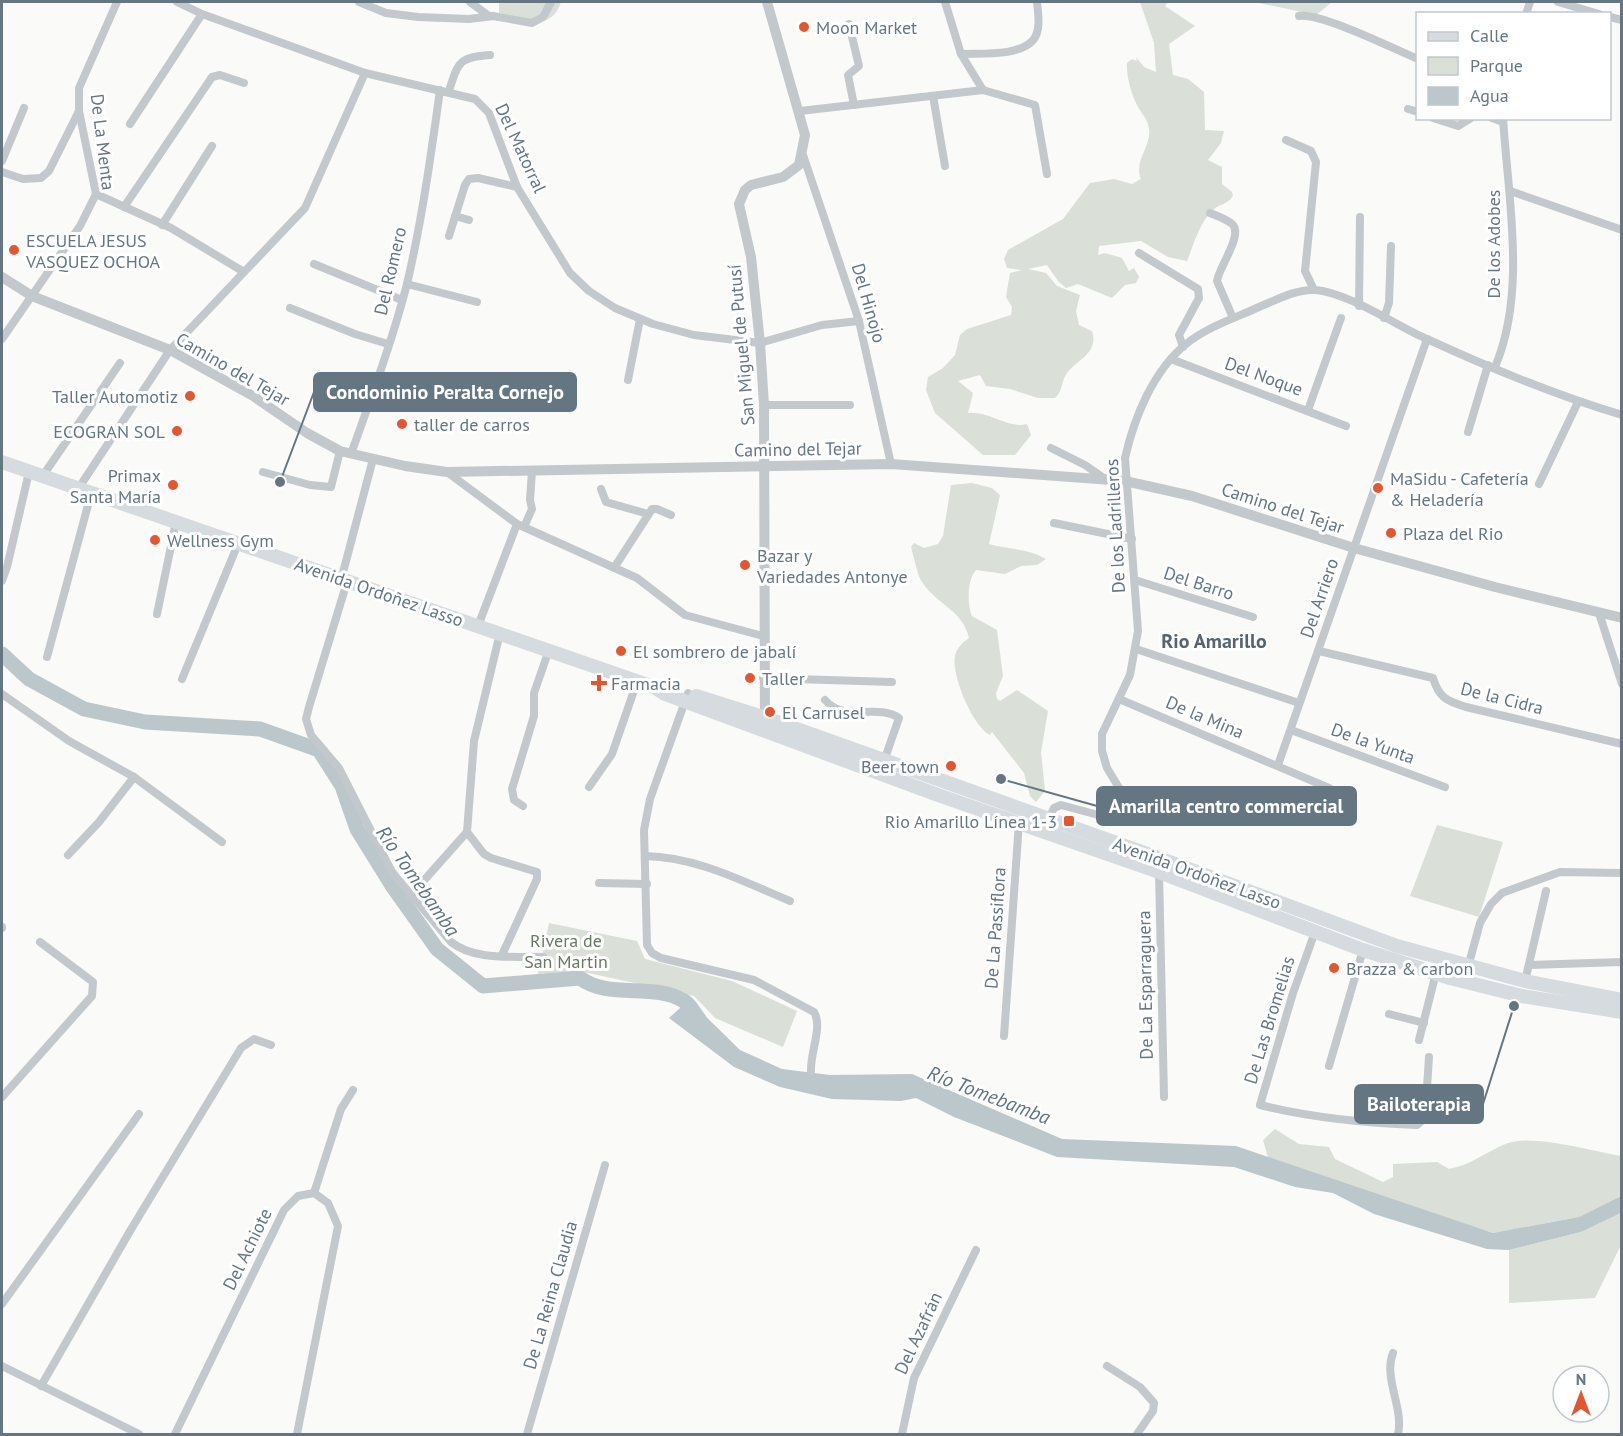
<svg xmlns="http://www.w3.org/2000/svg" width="1623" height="1436" font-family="'PT Sans',sans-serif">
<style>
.green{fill:#dadfd7}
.water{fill:#bbc7cb}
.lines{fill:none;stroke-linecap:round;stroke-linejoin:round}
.river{stroke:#bbc7cb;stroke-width:15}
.minor{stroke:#c3c8cc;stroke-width:8}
.tertiary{stroke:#c3c8cc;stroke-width:10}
.primary{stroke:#d6dbdf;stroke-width:14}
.poi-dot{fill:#e4572e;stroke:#fff;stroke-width:2}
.labels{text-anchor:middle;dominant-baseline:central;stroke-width:6;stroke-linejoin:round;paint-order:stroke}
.poi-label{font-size:18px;fill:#657683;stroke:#fff;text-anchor:start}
.street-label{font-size:18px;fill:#657683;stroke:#fff}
.park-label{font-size:18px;fill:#687a64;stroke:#fff}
.neighbourhood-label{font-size:20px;font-weight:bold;fill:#57646e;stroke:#fff}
.water-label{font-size:20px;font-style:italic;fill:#60757c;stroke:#fff}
.leader{fill:none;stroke:#657683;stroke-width:2}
.callout-dot{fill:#657683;stroke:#fff;stroke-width:2}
.callout{fill:#657683;stroke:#657683;stroke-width:2}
.callout-label{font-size:20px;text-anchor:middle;font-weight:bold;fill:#fff}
</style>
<rect width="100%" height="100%" fill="#fafaf8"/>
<g class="green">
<path d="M499,2H561C551,33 525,18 499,13Z"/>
<path d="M1140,2H1168L1165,6L1195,26L1169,44L1173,75L1188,79L1204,92L1205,130L1224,131L1221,143L1208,160L1222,167V184L1232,192L1233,196C1227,205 1219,204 1213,210C1199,223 1194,244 1187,261L1168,257L1141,241L1099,246L1098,255L1105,253L1122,258L1129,271L1134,268L1139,277L1136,283L1125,285L1112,298L1078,284L1066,288L1058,281L1047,265L1028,269L1046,273L1057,286L1080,295L1076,311L1079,325L1092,331C1099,353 1078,359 1067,373C1061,381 1063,391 1055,398H1038L1010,389L986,386L980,375L958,381L973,393L968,413C990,411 1007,429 1027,424L1031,435L1015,455H983L935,413L926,390L928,377L943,368L955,355L960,335L967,329L1011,315L1012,307L1006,297L1010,273L1022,270L1007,268L1004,259L1008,250L1063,219L1090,183L1114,179L1132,184L1141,179C1133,161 1152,146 1149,129C1148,119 1141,113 1137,105C1131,93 1126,75 1127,63L1132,59L1137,61L1136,57L1144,67L1156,72L1154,43Z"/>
<path d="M1254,2H1330L1331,3L1316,15Z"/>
<path d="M972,483L992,488L1000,495L989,544C1007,549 1030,549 1046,559L1037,565L1021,566L1005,574L976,570C967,579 967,605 972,616L997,630L1003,676L996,693L997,699L1000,701L1017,690L1048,711L1041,752L1045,791L1036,802L1030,796L1024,773L992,732L990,735C973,727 951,675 955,656C956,649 963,642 969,638C962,609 938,606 922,582C918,577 913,554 911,547L914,543L924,548L938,544L943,536L951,485Z"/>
<path d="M1437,825L1503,842L1479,917L1410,896Z"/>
<path d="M549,923L637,941L645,959L732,981L797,1011L783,1047L715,1018L694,996L579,971L538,974Z"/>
<path d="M1275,1129L1299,1144L1329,1147L1335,1159L1383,1182L1393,1177V1164L1437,1162L1449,1169C1471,1165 1487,1151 1508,1143C1531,1134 1594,1151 1621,1156V1196L1579,1217L1494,1233L1404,1209L1269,1161L1263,1140Z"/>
<path d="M1621,1213V1245L1595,1298L1509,1303V1250L1581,1232Z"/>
</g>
<path class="water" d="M689,1000L740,1050L782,1069L830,1075L912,1074L1062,1139L1236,1146L1493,1233L1579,1217L1621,1196V1213L1581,1232L1509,1250L1487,1249L1374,1214L1333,1193L1295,1187L1234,1167L1057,1157L954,1117L916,1098L901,1101L832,1099L780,1087L734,1067L669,1018Z"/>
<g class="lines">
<path class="river" d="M2,654L29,679L84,709L145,722L260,729L319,750L342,786L357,829L393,887L437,949L483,986L580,978C609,1000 653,982 684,1001C690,1004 694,1013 699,1019"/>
<g class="minor">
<path d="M177,2L202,14L365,73L475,99L489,113L517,187L570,273L589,291L615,308L653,324L694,335L760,343L822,325L859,321"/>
<path d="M359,2L386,13L418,17L469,19L493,16L532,23L543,17L551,2"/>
<path d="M470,2L489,16"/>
<path d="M945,2L961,54"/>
<path d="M1558,2L1599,14"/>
<path d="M1526,14L1530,2"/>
<path d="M1299,16C1320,12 1394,49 1418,59"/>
<path d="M1610,17L1622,20"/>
<path d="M849,24L859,66L848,75L854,105"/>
<path d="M983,90L961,54C981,53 1020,57 1034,39C1041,29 1038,13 1037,2"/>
<path d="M449,91C458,62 459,57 490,55"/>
<path d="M933,96L945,166"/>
<path d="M1408,109L1418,112"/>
<path d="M800,111L983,90L1035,105L1047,174"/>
<path d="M1433,118L1458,126L1471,118"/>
<path d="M1492,118L1503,122"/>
<path d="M130,124L202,14"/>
<path d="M1286,140L1311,151L1316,162L1305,271L1314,290"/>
<path d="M803,155L859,321L891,464"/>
<path d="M2,161L24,108"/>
<path d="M2,172L23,179L41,178L49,171L79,111"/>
<path d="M1510,191L1622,230"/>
<path d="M96,194L171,228L244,272"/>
<path d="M124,207L212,77L220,75L244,83"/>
<path d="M1210,213C1217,216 1226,219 1232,224C1244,234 1219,267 1217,281L1233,318"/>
<path d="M455,216L469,220"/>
<path d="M162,225L212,146"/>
<path d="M449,236L465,185L469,179L478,178L517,187"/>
<path d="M1139,253L1198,289L1199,298L1179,335L1183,347"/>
<path d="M314,264L402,300"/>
<path d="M407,284L477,302"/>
<path d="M1359,306L1360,217"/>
<path d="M290,308L355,334L388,344"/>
<path d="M1384,318L1389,303L1391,246"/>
<path d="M2,339L80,226L96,194L79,111V88L117,2"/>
<path d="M1171,359L1346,426"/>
<path d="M1495,367C1527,292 1508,198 1503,118"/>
<path d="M378,378L466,384"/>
<path d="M628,380L640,319"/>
<path d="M764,405H850"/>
<path d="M1308,410L1341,318"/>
<path d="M1468,432L1488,365"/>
<path d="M1051,448L1085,465L1105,479"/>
<path d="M351,454C371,398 392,342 407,284C422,220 431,155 440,90"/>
<path d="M263,472L310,485L331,487L340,451"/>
<path d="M447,472L517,524L637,578L685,615L763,636"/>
<path d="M42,477L120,363"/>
<path d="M1539,484L1578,402"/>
<path d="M78,489L170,350L305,208L365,73"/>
<path d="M601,489L606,502L648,514"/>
<path d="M1054,523L1132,539"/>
<path d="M524,527L532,509L530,500L532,471"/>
<path d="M614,568L652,509H657L671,515"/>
<path d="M341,580L373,459"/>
<path d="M1135,580L1253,617"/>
<path d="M2,581L7,567L29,472"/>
<path d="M347,582L309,707L306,719L311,735L339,768L392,872L451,942C475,961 514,956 543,957"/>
<path d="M1599,613L1622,684"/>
<path d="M157,614L176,522"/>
<path d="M478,626L517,524"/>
<path d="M1136,649L1299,703"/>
<path d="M1319,651L1433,678C1439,698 1447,701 1466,707L1622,744"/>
<path d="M47,657L91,494"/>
<path d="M763,678L892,682"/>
<path d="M182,679L238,544"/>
<path d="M688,693L650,799L644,830L647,945L652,953L661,958L754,980L814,1012C823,1027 810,1052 811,1071"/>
<path d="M2,694L69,741L134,777L222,842"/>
<path d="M1119,699L1329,788"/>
<path d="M825,700C845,723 877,703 899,718L884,761"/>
<path d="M1291,730L1445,787"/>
<path d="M1278,765L1427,339"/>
<path d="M589,787L612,754L637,682"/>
<path d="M523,806L514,800L512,789L534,716V693L549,650"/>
<path d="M1048,820L1054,808L1061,805L1102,816L1114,815L1121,811L1124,796L1107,768L1102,751V734L1130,675L1138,631L1125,458C1134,418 1153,371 1186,344C1207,327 1235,318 1259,307C1276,300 1296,289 1315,290C1347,292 1397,326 1427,339C1490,368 1555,395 1622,415"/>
<path d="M467,832L474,741L500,633"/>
<path d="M68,855L99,822L134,777"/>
<path d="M645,856C697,857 742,881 790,901"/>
<path d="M1159,872L1164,1097"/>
<path d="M599,883L647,884"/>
<path d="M410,896L467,832L484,854L491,858L537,872V879L502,955"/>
<path d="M2,928V927"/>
<path d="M1315,932L1293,993L1260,1105C1312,1118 1364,1123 1417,1125L1425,1118L1429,1057"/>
<path d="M1529,965L1622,962"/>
<path d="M1468,967L1480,923L1491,904L1502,893L1560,872L1622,873"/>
<path d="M1525,981L1546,891"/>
<path d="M1389,1014L1424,1023"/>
<path d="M1004,1036L1019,822"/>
<path d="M1419,1040L1436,973"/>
<path d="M1329,1066L1363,950"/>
<path d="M2,1097L92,996L93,982L40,942"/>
<path d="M314,1193L341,1109L353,1090"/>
<path d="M2,1304L139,1114"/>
<path d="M1393,1353C1383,1378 1404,1408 1398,1434"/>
<path d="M2,1366L139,1434"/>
<path d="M1107,1366L1140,1387L1154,1403L1153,1411L1137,1434"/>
<path d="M41,1386L130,1231L241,1048L254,1039L271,1045"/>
<path d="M175,1434L284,1210L298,1196L314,1193L328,1203L338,1226L297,1434"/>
<path d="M527,1434L605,1165"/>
<path d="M902,1434L914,1378L976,1250"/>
</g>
<g class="tertiary">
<path d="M2,277L32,296L170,350L253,396L307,433L340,451L405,466L447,472L891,464L1125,481L1192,496L1354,548L1495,587L1622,618"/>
<path d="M765,723L764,405L760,343L751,257L739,204L745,190L751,185L783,177L799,165L805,135L767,2"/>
</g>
<g class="primary">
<path d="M2,462L654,687L665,694L938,795L1159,872L1363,950L1450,978L1522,996L1622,1012"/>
<path d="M696,696L766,718L1159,858L1397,946L1525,981L1622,1000"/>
</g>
</g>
<g class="poi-dot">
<circle cx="804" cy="27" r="6"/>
<circle cx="14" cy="250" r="6"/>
<circle cx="190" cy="396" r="6"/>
<circle cx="402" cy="424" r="6"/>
<circle cx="177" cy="431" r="6"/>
<circle cx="173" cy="485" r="6"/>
<circle cx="1378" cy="488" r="6"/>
<circle cx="1391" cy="533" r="6"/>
<circle cx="155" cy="540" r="6"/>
<circle cx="745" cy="565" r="6"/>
<circle cx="621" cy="651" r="6"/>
<circle cx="750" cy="678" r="6"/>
<path d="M596 674h6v6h6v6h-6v6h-6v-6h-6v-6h6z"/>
<circle cx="770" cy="712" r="6"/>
<circle cx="951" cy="766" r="6"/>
<rect x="1063" y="815" width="12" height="12" rx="3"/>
<circle cx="1334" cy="968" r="6"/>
</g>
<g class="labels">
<g class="poi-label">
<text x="816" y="27">Moon Market</text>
<text x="26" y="240">ESCUELA JESUS<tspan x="26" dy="21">VASQUEZ OCHOA</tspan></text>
<text x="178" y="396" text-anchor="end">Taller Automotiz</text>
<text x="414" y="424">taller de carros</text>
<text x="165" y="431" text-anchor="end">ECOGRAN SOL</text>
<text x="161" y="475" text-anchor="end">Primax<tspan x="161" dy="21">Santa María</tspan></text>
<text x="1390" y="478">MaSidu - Cafetería<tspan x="1390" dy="21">&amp; Heladería</tspan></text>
<text x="1403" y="533">Plaza del Rio</text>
<text x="167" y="540">Wellness Gym</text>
<text x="757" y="555">Bazar y<tspan x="757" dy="21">Variedades Antonye</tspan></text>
<text x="633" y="651">El sombrero de jabalí</text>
<text x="762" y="678">Taller</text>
<text x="611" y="683">Farmacia</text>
<text x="782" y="712">El Carrusel</text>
<text x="939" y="766" text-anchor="end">Beer town</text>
<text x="1057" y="821" text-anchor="end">Rio Amarillo Línea 1-3</text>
<text x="1346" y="968">Brazza &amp; carbon</text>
</g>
<g class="street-label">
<text transform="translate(103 142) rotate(83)">De La Menta</text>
<text transform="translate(521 148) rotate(65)">Del Matorral</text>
<text transform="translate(1493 244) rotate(-90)">De los Adobes</text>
<text transform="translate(390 271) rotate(-77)">Del Romero</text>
<text transform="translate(869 303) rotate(74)">Del Hinojo</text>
<text transform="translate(741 345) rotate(-95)">San Miguel de Putusí</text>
<text transform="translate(233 369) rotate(30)">Camino del Tejar</text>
<text transform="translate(1264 376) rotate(20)">Del Noque</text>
<text transform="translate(798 449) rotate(-1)">Camino del Tejar</text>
<text transform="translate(1283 508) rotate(18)">Camino del Tejar</text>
<text transform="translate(1115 526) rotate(-93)">De los Ladrilleros</text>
<text transform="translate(1199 583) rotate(18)">Del Barro</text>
<text transform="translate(379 592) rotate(19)">Avenida Ordoñez Lasso</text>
<text transform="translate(1319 598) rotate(-71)">Del Arriero</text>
<text transform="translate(1502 698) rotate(14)">De la Cidra</text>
<text transform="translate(1205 717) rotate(23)">De la Mina</text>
<text transform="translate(1373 743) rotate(20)">De la Yunta</text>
<text transform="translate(1197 873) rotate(20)">Avenida Ordoñez Lasso</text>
<text transform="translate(995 928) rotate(-86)">De La Passiflora</text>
<text transform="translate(1145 985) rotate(-91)">De La Esparraguera</text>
<text transform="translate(1269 1020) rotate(-73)">De Las Bromelias</text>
<text transform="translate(247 1249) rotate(-64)">Del Achiote</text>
<text transform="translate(550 1295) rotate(-74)">De La Reina Claudia</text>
<text transform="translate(918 1333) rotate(-65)">Del Azafrán</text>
</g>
<g class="park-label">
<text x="566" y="940">Rivera de<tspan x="566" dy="21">San Martin</tspan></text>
</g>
<g class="neighbourhood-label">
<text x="1214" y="641">Rio Amarillo</text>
</g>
<g class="water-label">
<text transform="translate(418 881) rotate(55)">Río Tomebamba</text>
<text transform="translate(989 1095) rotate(21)">Río Tomebamba</text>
</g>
</g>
<path class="leader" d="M280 482L314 392M1001 779L1097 806M1514 1006L1483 1104"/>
<g class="callout-dot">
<circle cx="280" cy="482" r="6"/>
<circle cx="1001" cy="779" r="6"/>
<circle cx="1514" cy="1006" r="6"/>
</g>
<g class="callout">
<rect x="314" y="373" width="262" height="38" rx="6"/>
<rect x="1097" y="787" width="259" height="38" rx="6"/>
<rect x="1355" y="1085" width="128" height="38" rx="6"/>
</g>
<g class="callout-label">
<text x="445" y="399">Condominio Peralta Cornejo</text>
<text x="1226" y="813">Amarilla centro commercial</text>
<text x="1419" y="1111">Bailoterapia</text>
</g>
<rect width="1623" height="1436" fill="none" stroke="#657683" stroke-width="6"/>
<rect x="1416" y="12" width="195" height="108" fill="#ffffff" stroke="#c1c8cd" stroke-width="1.5"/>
<rect x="1428" y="32" width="30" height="9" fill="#d6dbdf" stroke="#c1c8cd" stroke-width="1.5"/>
<text x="1470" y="42" font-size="18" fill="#657683">Calle</text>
<rect x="1428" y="57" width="30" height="18" fill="#dadfd7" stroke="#c1c8cd" stroke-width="1.5"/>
<text x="1470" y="72" font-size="18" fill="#657683">Parque</text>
<rect x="1428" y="87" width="30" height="18" fill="#bbc7cb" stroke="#c1c8cd" stroke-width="1.5"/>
<text x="1470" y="102" font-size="18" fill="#657683">Agua</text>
<g transform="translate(1581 1394)"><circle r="28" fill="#ffffff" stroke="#c1c8cd" stroke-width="1.5"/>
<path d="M0-4.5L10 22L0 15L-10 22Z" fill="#e4572e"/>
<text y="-9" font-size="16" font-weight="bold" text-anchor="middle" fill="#657683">N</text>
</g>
</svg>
